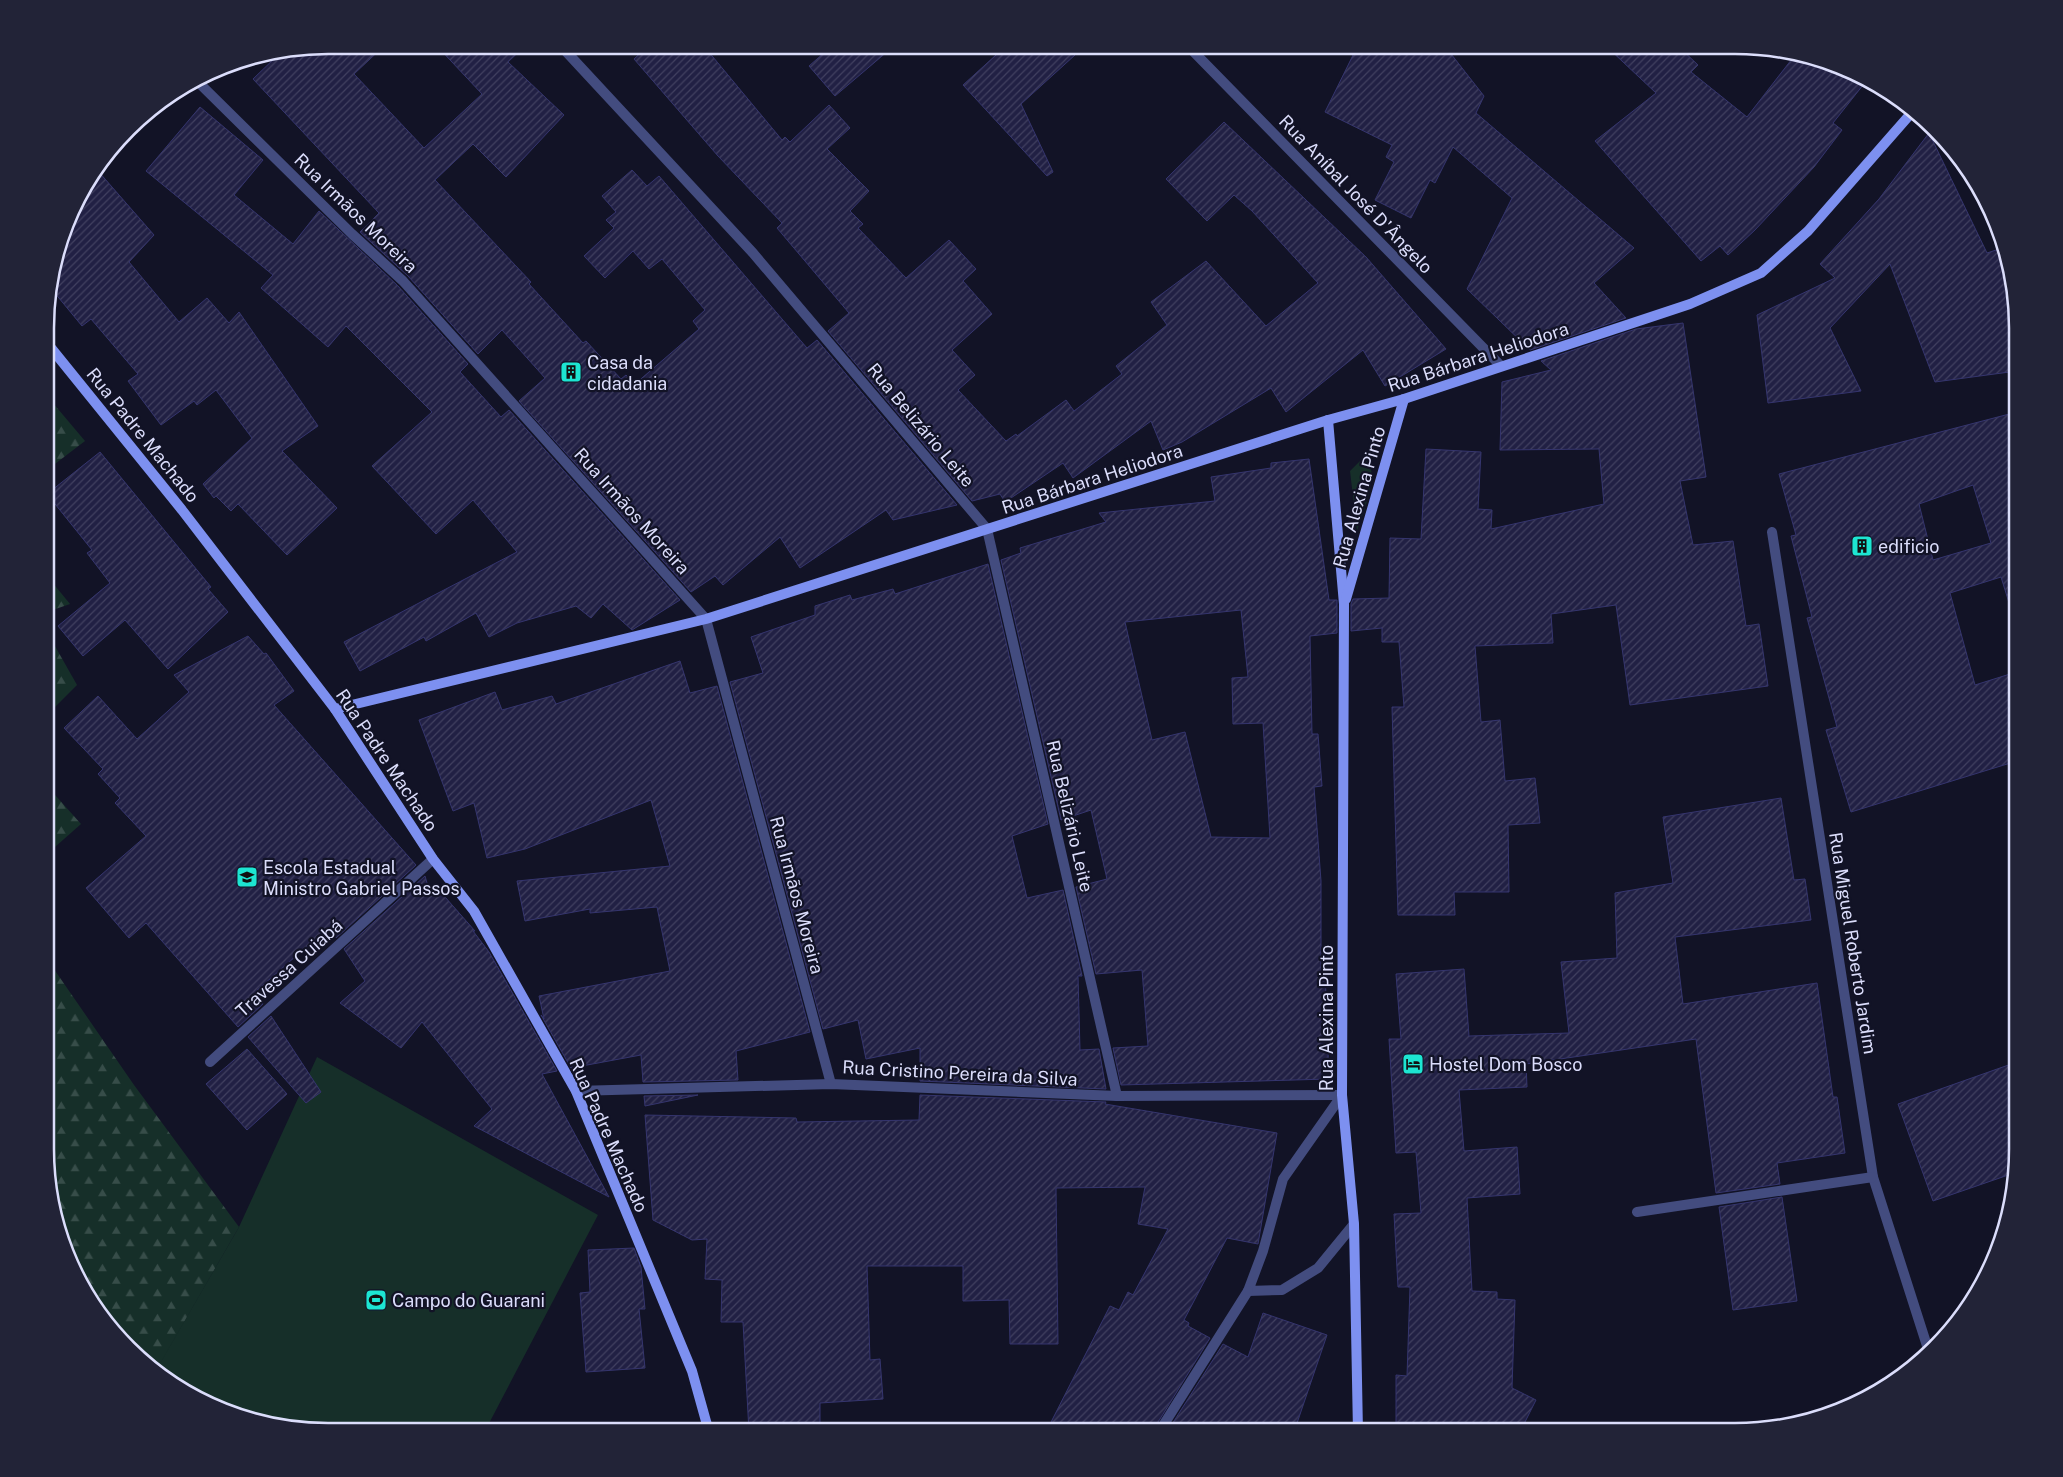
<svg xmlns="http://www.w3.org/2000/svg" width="2063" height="1477" font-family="'Public Sans',sans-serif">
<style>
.forest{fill:url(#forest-firs)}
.park{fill:#162f29}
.building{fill:url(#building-hatch);stroke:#35356e;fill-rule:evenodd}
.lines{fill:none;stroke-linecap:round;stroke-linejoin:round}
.street{stroke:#434c7f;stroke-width:10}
.secondary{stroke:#7d90f0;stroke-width:10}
.labels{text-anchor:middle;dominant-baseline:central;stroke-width:4.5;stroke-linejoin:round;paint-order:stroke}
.street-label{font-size:18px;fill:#dbddfb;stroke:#121326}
.poi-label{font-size:18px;fill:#dbddfb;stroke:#121326;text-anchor:start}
.rim{fill:none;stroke:#dbddfb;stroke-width:2.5}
</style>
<defs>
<pattern id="forest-firs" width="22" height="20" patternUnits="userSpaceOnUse" patternTransform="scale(1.25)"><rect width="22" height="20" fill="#162f29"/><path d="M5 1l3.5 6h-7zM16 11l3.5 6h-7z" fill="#374d49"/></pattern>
<pattern id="building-hatch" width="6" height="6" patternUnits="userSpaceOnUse" patternTransform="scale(1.25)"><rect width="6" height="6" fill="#212044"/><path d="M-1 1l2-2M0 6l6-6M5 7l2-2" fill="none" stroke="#414060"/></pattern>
</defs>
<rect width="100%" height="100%" fill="#121326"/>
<g class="forest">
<path d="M47,396L85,441L47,470Z"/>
<path d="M47,576L70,604L47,612Z"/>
<path d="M47,632L77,685L47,715Z"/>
<path d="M47,786L81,824L47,854Z"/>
<path d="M47,959L134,1085L239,1227L155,1373L83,1290L47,1186Z"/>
</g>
<g class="park">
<path d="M1361,460L1367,461C1380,474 1362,515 1357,531L1350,471Z"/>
<path d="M317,1057L598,1215L485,1431H309L220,1411L155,1372L239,1227Z"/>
</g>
<g class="building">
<path d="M328,45H385L354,74L424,148L482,94L436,45H526L508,62L564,115L506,177L473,144L435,180L531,282L529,284L583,343L586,341L621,379L626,375L635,384L699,329L693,321L705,310L662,259L649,269L633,251L605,278L584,256L614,228L606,220L616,212L602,196L632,170L647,186L659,176L807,348L817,340L957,505L893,520L886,510L800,568L780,537L723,585L715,576L691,592L519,401L545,378L502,330L478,354L408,276L360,232L379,213L253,79L278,55Z"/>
<path d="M649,45H703L782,140L785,137L790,142L829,105L850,128L827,149L869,191L850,211L863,224L858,228L906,278L949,240L976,269L963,281L992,314L952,350L975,375L958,390L1006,441L1016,434L1017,436L1066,400L1074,411L1122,374L1116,366L1167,325L1151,302L1206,261L1266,326L1318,283L1252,211L1234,195L1207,221L1166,179L1224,122L1366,257L1446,349L1385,386L1363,350L1286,412L1271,388L1182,442L1163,450L1151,421L1073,478L1063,463L1005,502L1000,494L972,501L828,331L849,313L777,228L782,223L718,156L634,59Z"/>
<path d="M833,45H895L835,96L809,66Z"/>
<path d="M1007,45H1086L1021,104L1053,172L1047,176L963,85Z"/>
<path d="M1358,45H1444L1484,96L1476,113L1634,248L1594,283L1626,318L1530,350L1467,289L1512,198L1453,147L1435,183L1430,180L1411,218L1375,200L1394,162L1386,157L1392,145L1325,112Z"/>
<path d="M1606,46H1678L1698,65L1691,72L1747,117L1795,55L1843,66L1867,80L1833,123L1842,130L1814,167L1755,230L1728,255L1720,246L1701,261L1595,141L1656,93Z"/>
<path d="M200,107L263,160L234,195L293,244L319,211L398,286L468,364L460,372L501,417L509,410L680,600L632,630L603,604L591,618L576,606L517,623L489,637L476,613L426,641L424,637L360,671L344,642L517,552L473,500L436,534L372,466L432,412L346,326L328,347L261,288L273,275L146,171Z"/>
<path d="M1929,133L1987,253L1999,249L2005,264L2017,309V371L1935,382L1890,264L1830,328L1861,391L1768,403L1757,315L1835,278L1820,264L1879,199Z"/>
<path d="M98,171L154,235L129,262L179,322L207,298L229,323L239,312L318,426L282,451L337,508L287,555L238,504L231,511L216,496L214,498L203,484L252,438L216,390L197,405L194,401L161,425L128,381L138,374L91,319L82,326L49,286L74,202Z"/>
<path d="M1683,323L1706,477L1680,481L1693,545L1733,541L1746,626L1759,624L1768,686L1630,705L1616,605L1551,614L1553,643L1475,646L1481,722L1500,720L1505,781L1535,778L1540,823L1508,825L1509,892H1454L1455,915H1398L1392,707H1404L1399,642H1382V628L1351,631V604L1353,599L1389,598L1390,538L1421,539L1426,449L1481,452L1478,509L1492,510L1491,529L1604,504L1599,449L1500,450L1502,382L1551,370L1541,361L1636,329Z"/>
<path d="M2017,412V605L2010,606L2001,577L1950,593L1975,685L2010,674L2017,699V761L1851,812L1826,730L1837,727L1807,618L1812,617L1791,536L1796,535L1779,474ZM1973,485L1991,543L1933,560L1919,504Z"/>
<path d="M100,452L211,587L208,589L228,612L168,669L125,620L83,656L58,626L110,583L87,553L92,550L47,494Z"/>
<path d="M1309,459L1329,600H1337V633L1310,636L1312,734H1318L1322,786L1314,787L1321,881V970L1325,969L1329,1079L1121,1085L1113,1048L1148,1046L1142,970L1096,974L1076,887L1107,879L1091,810L1061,820L1001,560L1021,553L1020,548L1106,522L1099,513L1215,501L1211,477L1271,468V463ZM1241,610L1248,677L1232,678L1233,724L1263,723L1270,838L1211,837L1185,732L1152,740L1125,622Z"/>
<path d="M988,564L1048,824L1012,836L1027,898L1063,890L1082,976H1078L1080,1050L1099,1049L1106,1089L920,1081V1048L866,1059L858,1020L823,1029L730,682L763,673L751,637L815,615V606L850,595L852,600L893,589L895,594Z"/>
<path d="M248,636L264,654L266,653L294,691L274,705L416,865L336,938L329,927L255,992L263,1004L238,1027L146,923L129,938L86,888L146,836L115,803L120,798L98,774L103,769L64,728L98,696L137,739L189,692L174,675Z"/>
<path d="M680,661L690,693L717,686L810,1032L736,1051L738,1080L643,1082L641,1055L571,1068L541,1015L544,1019L539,996L670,971L657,907L590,913V909L525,921L517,881L670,866L651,800L525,849L487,858L474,803L453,811L419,720L495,692L502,710L552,696L556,704Z"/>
<path d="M1781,798L1794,880L1805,879L1811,920L1675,937L1683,1004L1817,983L1833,1097H1837L1845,1153L1777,1163L1780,1184L1716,1193L1696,1039L1526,1064L1527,1087L1459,1090L1464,1151L1517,1147L1520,1194L1467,1198L1472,1291L1497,1292V1299L1515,1300L1512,1388L1536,1400L1520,1432H1396V1375L1407,1376L1410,1287H1398L1394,1214L1421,1213L1416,1152L1396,1153L1389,1039H1401L1396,974L1464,969L1469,1036L1569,1033L1561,962L1617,958L1615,893L1673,883L1663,817Z"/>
<path d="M425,876L429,890L438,889L475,931H473L489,952L557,1071L542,1074L609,1197L474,1126L492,1109L422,1022L401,1048L340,1003L365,981L344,949Z"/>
<path d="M271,1016L321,1092L306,1103L248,1037Z"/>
<path d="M247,1049L287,1094L247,1130L206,1084Z"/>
<path d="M2017,1062V1172L1933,1201L1898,1104Z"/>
<path d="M698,1095L645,1106L644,1096Z"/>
<path d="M920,1095L1106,1102L1105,1104L1277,1133L1258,1244L1227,1238L1184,1320L1189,1323L1188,1326L1210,1338L1152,1432H1046L1110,1306L1119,1310L1128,1292L1133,1295L1168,1229L1138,1224L1145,1187L1056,1188L1058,1344H1010L1009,1300L963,1301V1266H867L870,1360L880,1359L883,1399L820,1403V1432H749L743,1322H721L722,1280L705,1279L707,1239L692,1240L653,1220L645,1115L796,1118L797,1122L919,1120Z"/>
<path d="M1782,1197L1797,1301L1733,1310L1719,1207Z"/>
<path d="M634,1248L641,1267L645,1309H639L645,1368L586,1372L580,1293L590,1292L588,1250Z"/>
<path d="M1263,1313L1327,1335L1294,1432H1167L1223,1344L1248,1357Z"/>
</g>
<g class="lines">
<g class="street">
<path d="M560,45L753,253L987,529L1117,1096"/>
<path d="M1187,45L1501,366"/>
<path d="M197,81L352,234L403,281L706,619L831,1084"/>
<path d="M1772,532L1873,1177L1929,1352"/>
<path d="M210,1062L433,859"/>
<path d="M576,1091L831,1084L1117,1096L1342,1095"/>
<path d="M1342,1095L1283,1179L1263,1251L1248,1291L1282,1290L1318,1268L1354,1224"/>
<path d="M1637,1212L1873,1177"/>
<path d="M1159,1432L1248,1291"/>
</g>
<g class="secondary">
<path d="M47,343L182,510L335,709L433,859L474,911L576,1091L692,1371L709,1432"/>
<path d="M1328,420L1344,604L1342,1095L1354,1224L1358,1432"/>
<path d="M1346,599L1404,399"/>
<path d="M335,709L706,619L1328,420L1404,399L1690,304L1761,273L1808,231L1914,110"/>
</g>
</g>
<defs>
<g id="building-square" transform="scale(1.125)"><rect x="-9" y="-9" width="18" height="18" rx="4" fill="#1de5d2" stroke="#121326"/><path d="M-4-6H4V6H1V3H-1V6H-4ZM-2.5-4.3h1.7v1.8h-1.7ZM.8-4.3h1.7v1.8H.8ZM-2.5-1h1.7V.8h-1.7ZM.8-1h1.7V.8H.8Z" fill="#111"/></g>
<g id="school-square" transform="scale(1.125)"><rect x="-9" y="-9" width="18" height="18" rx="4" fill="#1de5d2" stroke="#121326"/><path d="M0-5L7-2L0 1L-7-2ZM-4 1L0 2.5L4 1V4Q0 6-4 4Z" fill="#111"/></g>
<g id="hotel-square" transform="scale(1.125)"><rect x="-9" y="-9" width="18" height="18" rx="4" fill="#1de5d2" stroke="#121326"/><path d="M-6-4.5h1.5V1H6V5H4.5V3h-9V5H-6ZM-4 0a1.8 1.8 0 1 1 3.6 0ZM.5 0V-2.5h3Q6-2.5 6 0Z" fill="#111"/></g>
<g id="stadium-square" transform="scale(1.125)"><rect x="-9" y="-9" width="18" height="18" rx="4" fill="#1de5d2" stroke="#121326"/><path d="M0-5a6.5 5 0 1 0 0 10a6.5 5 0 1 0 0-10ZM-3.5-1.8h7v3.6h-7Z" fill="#111"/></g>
</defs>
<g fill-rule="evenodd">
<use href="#building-square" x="571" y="372"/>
<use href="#building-square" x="1862" y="546"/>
<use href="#school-square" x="247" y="877"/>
<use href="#hotel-square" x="1413" y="1064"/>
<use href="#stadium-square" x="376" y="1300"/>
</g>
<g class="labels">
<g class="street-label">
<text transform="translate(1356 194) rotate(46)">Rua Aníbal José D'Ângelo</text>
<text transform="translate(356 213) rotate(44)">Rua Irmãos Moreira</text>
<text transform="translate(1478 357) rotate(-18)">Rua Bárbara Heliodora</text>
<text transform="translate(921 425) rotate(50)">Rua Belizário Leite</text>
<text transform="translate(143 435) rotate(51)">Rua Padre Machado</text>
<text transform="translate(1092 479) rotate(-18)">Rua Bárbara Heliodora</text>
<text transform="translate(1359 497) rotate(-74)">Rua Alexina Pinto</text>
<text transform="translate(632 511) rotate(48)">Rua Irmãos Moreira</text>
<text transform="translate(387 760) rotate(56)">Rua Padre Machado</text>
<text transform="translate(1070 816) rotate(77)">Rua Belizário Leite</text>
<text transform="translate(797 895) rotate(75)">Rua Irmãos Moreira</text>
<text transform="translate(1853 943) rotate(81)">Rua Miguel Roberto Jardim</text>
<text transform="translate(289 968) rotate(-42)">Travessa Cuiabá</text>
<text transform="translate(1326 1018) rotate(-90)">Rua Alexina Pinto</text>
<text transform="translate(960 1073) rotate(3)">Rua Cristino Pereira da Silva</text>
<text transform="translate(609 1135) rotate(66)">Rua Padre Machado</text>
</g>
<g class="poi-label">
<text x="587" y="362">Casa da<tspan x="587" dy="21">cidadania</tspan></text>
<text x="1878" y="546">edificio</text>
<text x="263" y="867">Escola Estadual<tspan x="263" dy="21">Ministro Gabriel Passos</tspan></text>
<text x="1429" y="1064">Hostel Dom Bosco</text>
<text x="392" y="1300">Campo do Guarani</text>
</g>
</g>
<path d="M0 0H2063V1477H0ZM328 54H1735A274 274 0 0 1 2009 328V1149A274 274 0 0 1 1735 1423H328A274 274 0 0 1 54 1149V328A274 274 0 0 1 328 54Z" fill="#222337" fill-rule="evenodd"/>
<path class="rim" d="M328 54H1735A274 274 0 0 1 2009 328V1149A274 274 0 0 1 1735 1423H328A274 274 0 0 1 54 1149V328A274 274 0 0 1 328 54Z"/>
</svg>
